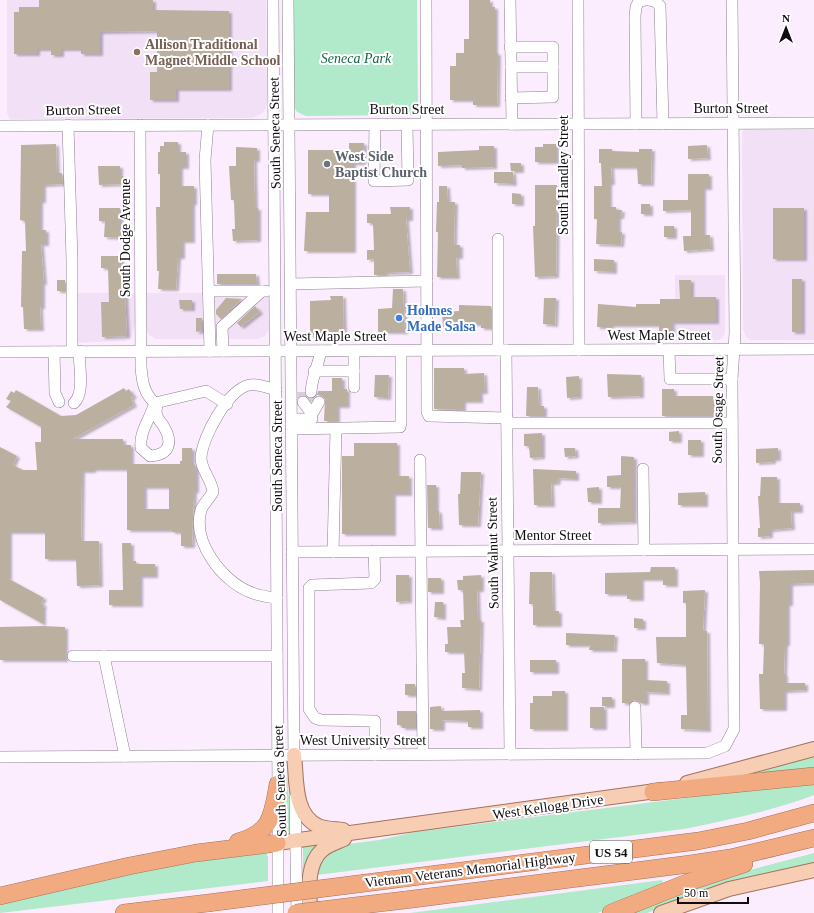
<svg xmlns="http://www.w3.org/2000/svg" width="814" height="913" font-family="Georgia,serif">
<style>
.built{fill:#f2e0f7}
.green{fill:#b1eacb}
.building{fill:#bbb0a0;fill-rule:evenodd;filter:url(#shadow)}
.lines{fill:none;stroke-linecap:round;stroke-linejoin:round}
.minor-tunnel{stroke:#d8cbdb;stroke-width:11;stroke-dasharray:11 5.5;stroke-linecap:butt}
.minor-casing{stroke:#8c808f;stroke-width:12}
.major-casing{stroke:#a3735a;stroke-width:16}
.highway-casing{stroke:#a3735a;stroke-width:18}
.minor{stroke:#fff;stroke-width:11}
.major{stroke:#f7cdb3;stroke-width:14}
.highway{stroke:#f2ab80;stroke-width:17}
.highway-bridge-casing{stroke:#a3735a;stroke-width:18;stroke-linecap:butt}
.highway-bridge{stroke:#f2ab80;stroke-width:17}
.education-dot{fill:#8d6e63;stroke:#fff;stroke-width:1.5}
.worship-dot{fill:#6b7280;stroke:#fff;stroke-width:1.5}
.shop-dot{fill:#3f7fe0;stroke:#fff;stroke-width:1.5}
.labels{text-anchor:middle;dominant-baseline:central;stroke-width:4;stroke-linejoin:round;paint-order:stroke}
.shield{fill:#fff;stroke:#585559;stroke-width:1}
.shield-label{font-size:13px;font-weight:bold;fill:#110c12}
.education-label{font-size:14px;font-weight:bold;fill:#785e54;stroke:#fff;text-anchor:start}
.park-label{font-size:14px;font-style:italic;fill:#156544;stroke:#fff}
.street-label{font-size:14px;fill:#110c12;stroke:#fff}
.worship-label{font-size:14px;font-weight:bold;fill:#5b616d;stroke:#fff;text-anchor:start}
.shop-label{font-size:14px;font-weight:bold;fill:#366cbe;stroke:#fff;text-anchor:start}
</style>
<defs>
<filter id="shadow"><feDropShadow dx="3" dy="2" stdDeviation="1" flood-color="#0004"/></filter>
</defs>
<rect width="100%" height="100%" fill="#fbedfe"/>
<g class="built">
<path d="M7,0H266L267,105L264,112L253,118L10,119L7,113Z"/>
<path d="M814,128V340H750L746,337L743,329L742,132L744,129H748Z"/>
<path d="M675,275H725V332L723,337L719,340L675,341Z"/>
<path d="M269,288V330L265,336L257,339H156L149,335L147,331L146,293H203Z"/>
<path d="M69,293H135V323L131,339L125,341L69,343Z"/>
</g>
<g class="green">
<path d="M294,0H417L418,112L411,115L306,116L297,112L294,107Z"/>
<path d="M814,754V770L736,776Z"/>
<path d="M287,774L292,834L282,836V819Z"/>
<path d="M814,782V795C772,811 728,820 684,829L317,875L318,866L325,854L348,844L379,840L415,832Z"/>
<path d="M317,844L306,869H303V847L305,845Z"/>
<path d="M265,850L268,857V881L0,913V903L178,863Z"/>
<path d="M814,853V865L692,897L647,913H626L720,878Z"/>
<path d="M662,880L663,883L598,913H410Z"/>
</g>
<g class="building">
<path d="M39,0H153V10L229,11V89H176V100H150V72H157V31L100,32V54H81V49H61V55H51V49H37V54H14V12H19V7H39Z"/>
<path d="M469,0H490V7H495V53H498L497,105H473V100H450V66H456V53H464V39H469Z"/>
<path d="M164,142H178V152H186V167H180V186H194V203H192V241H182V257H178L176,289H158L159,271H157L156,207H160V174H158V152H160V146H164Z"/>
<path d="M349,143H364L363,163H353V251H304L306,212H329V194H308V150H349Z"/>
<path d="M56,144L57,173H62L63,184L43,185V201H40V230H46V244H41L44,283H42V307H40L41,329H24L23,307H21L22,251H26L25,221L20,220L21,145Z"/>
<path d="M543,144H556V162H535V147H543Z"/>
<path d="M707,145L708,158L688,159V146Z"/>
<path d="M479,146H494V167L462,168V165L438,166V152L479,150Z"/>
<path d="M236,147L257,148V160H254L255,208H258V240L233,241L232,229H235L234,200H231L229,166H236Z"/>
<path d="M599,149H612V151L639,152V149H652L651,184H638L637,167H611L612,183H609V207H616V210H622L621,217H618V232H622L621,245L596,244L597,219H594V186H602L601,163H599Z"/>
<path d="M510,163H521V171H511Z"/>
<path d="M98,166H120V176H123V184L99,185Z"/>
<path d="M494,172H513L514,184L494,183Z"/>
<path d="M688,174H709V188H703V235H710L711,249L684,251L683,236H691V210L663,211V200H688Z"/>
<path d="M535,185H557L556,276L535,277L533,226H535Z"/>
<path d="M439,186H447L448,202H455L454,245H460V257H456L457,277H437L438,232H436L437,202H439Z"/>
<path d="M512,193L521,194V204H512Z"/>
<rect x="641" y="204" width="9" height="10"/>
<path d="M390,207H410V219H406L410,272L385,273V275H374V259L367,260V250H374L373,223H367V214H391Z"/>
<path d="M99,208H120V229H123V238L104,237L105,221H99Z"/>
<rect x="773" y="208" width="31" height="51"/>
<rect x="664" y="226" width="10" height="11"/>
<path d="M101,256H121V272H124L127,336L102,337L101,302H109L108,268H101Z"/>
<path d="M594,259L614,260V272L594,271Z"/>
<path d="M217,274H256L257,284H217Z"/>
<rect x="792" y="279" width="10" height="53"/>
<rect x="57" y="280" width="8" height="11"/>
<path d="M679,280H691V297H716V322H672V332H659V325H611V327H597L598,304L636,307V304H660V299H680Z"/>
<path d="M393,289H403L405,332H378V309L392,308Z"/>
<path d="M330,296H343L344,334L310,335V301L331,300Z"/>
<path d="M226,298L242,299L221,319L216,314V310Z"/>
<path d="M544,298H556L555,325L543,324Z"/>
<path d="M179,300H192V309H180Z"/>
<path d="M459,305L491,306V328H481V324H456V327H443L442,312L459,311Z"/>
<path d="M255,306L260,312L241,327L237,323Z"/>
<path d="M196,318H202V331L196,332Z"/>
<path d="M434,368H464V374L484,373L485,392H480V401H463V410L434,409Z"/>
<path d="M607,374L641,375V396L608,397Z"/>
<path d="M375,375H389L388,398L374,397Z"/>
<path d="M579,376V397L567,398L566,377Z"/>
<path d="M332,378H342V389H347V406H337V421H324L325,399L322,396L317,395L318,391H332Z"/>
<path d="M527,387H538L539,406H544V416H526Z"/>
<path d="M124,388L126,391L129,389L134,396L131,398L134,405L73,439H123V445H131V464H180V461H182V448H192V463H194L196,468V491H194L192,546H181V532H172V530H127V469H93V471H82L81,541H99L100,585L77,586L76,559H45V532H9V579L44,598L41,603L44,605L43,608V624L0,600V447L17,456L13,465L23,470H37L35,442H41V427L6,407L11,401L6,399L11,391L14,393L16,390L61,416L76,415ZM144,487H169V509H144Z"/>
<path d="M662,389H674V396H713V416H662Z"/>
<path d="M679,431V441H669V432Z"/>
<path d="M542,433V457L530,458L529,446H524V434Z"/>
<rect x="688" y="440" width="13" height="15"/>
<path d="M354,443H397V476H409V494H393V534H342V456H354Z"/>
<path d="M564,448H575L576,456L565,457Z"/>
<path d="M778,448V459H773V462L756,463V449Z"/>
<path d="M621,456L634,457V522L598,523V508H620L621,487H607V476L621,475Z"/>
<path d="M533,469L576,471V479L558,478L557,483H551L552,505H534Z"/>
<path d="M461,472H481L478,525H459L458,494H460Z"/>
<path d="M761,477H777V503H800V511H791L792,528L770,530V536L758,537V528H760L758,496H760Z"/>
<path d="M427,485H436V511H439L440,528H428Z"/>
<path d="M599,487V502H588L587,488Z"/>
<path d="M705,492V505H678V493Z"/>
<path d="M122,543H131V561H136V564H155V576H140V605H109V590H123Z"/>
<path d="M651,567H675V585H663V579H641V599H627V594H605V573L650,572Z"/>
<path d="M814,570V583L790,584V604H787V644H785L784,674H785V683H805V690L784,691V709H760L759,674H763L764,644H759L760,583L759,571Z"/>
<path d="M530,572H552L553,611H559V625H533V604H529Z"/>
<path d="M396,575H409V601L396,602Z"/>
<path d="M481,575V590H477L478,620H481L479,689L462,688V673H465L464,652H445V644H448L447,627H461L460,620H464L463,590H458L457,580H463V576Z"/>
<rect x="428" y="578" width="13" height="14"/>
<path d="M705,590L703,631H707L708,730L681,729V715H687L686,665L657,663L656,637H686V603H683V591Z"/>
<path d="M435,602H443V618L434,617Z"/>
<path d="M634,618L643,619V628H634Z"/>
<path d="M43,626L65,627V660H0V627Z"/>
<path d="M566,633L615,635L614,650H589L590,645H566Z"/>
<path d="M622,659H645V680L667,681V693L646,692V703H641L635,700L630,703H622Z"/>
<rect x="530" y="660" width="26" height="12"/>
<rect x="405" y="684" width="10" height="11"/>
<path d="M552,691H565V729H530V703H533V696H552Z"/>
<rect x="602" y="697" width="10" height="9"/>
<path d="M441,706V711L480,710V727H468V721L442,720V729H430V707Z"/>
<rect x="590" y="707" width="14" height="21"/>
<path d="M397,711H416V728H402V725H397Z"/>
</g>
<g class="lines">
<g class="minor-tunnel">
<path d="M303,392V402"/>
<path d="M311,392L312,402"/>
</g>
<g class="minor-casing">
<g id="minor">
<path d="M273,0L278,790"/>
<path d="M288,0L294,762"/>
<path d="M426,0L427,412L429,416L507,418"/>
<path d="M510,0L512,124"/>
<path d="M578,0L579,350"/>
<path d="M649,0L655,1L660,6L663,124"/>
<path d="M510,47H553V97L511,98"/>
<path d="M511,67H553"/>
<path d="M636,124L635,16L636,7L639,1L646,0"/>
<path d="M68,125L72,260V351"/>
<path d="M140,125L141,367C142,381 144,394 155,403L206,391L227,404"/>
<path d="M208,125L205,160L210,351"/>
<path d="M375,125L374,181L408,180L407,125"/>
<path d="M0,126L814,123"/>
<path d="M498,239V350"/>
<path d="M291,284L427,281"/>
<path d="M208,291H266"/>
<path d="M506,350L510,754"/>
<path d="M669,350L670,379H732"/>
<path d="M223,351L222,327L262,291"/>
<path d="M0,352L814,349"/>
<path d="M54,352L55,393L59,402"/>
<path d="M314,371H354V351"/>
<path d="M354,371V387"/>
<path d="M276,390C268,388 258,383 249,385C228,390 202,437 201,458C201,470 212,480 213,492C210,498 203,504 201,510C192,542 222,581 250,592C259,596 267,597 277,598"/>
<path d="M311,392C312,376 318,366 321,351"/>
<path d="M303,402L312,414L319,402"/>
<path d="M74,403C85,393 79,365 79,351"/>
<path d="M155,403C150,419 139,432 141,448L150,456C170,455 173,442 164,427C162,423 158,420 157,416C155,412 157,407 157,403"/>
<path d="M292,419H312"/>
<path d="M507,423H732"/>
<path d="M292,429L400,427L401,423V351"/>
<path d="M420,460L423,754"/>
<path d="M643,469L644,550"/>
<path d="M374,551L375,579L371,583L312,585L309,588V709L315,718L321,720L375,721V755"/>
<path d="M292,552L814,549"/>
<path d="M333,552L336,429"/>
<path d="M73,656H277"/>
<path d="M104,656L125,756"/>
<path d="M635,707L636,754"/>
<path d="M0,757L707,753L725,746L734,729L732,379L735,333L732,0"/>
<path d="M295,798L297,913"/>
<path d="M278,808V913"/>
</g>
</g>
<g class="major-casing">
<g id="major">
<path d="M294,755C297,779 293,814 318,826C325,829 335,829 343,830"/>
<path d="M687,783L814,749"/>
<path d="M277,843L663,790"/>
<path d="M310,913C310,893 305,866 322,850C328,845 337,842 344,839"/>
<path d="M661,913L729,889L814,870"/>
</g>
</g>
<g class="highway-casing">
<g id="highway">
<path d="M653,792L814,776"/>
<path d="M238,842C272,832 272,816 278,784"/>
<path d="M405,878L698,841L748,831L814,813"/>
<path d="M0,896L129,866L196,853L277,843"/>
<path d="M405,900L690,864L730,858L814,838"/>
<path d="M124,913L208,903"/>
<path d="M611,913L689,882L744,864"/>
</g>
</g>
<use href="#minor" class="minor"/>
<use href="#major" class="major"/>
<use href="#highway" class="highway"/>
<g class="highway-bridge-casing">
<g id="highway-bridge">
<path d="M208,903L405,878"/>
<path d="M296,913L405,900"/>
</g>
</g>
<use href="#highway-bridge" class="highway-bridge"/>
</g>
<circle class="education-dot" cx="137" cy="52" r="4"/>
<circle class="worship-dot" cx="327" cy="164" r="4"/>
<circle class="shop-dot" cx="399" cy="318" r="4"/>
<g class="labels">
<rect class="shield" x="590" y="841" width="42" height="22" rx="3"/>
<g class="shield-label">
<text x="611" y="852">US 54</text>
</g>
<g class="education-label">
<text x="145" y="44">Allison Traditional<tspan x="145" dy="16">Magnet Middle School</tspan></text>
</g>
<g class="park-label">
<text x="356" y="58">Seneca Park</text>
</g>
<g class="street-label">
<text x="731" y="108">Burton Street</text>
<text x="407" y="109">Burton Street</text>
<text transform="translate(83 110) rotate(-1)">Burton Street</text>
<text transform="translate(275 133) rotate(-91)">South Seneca Street</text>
<text transform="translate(563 175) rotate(-90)">South Handley Street</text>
<text transform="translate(125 238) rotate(-90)">South Dodge Avenue</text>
<text x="659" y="335">West Maple Street</text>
<text x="335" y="336">West Maple Street</text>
<text transform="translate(718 410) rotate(-89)">South Osage Street</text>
<text transform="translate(277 456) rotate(-90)">South Seneca Street</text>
<text x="553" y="535">Mentor Street</text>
<text transform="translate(493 553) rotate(-91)">South Walnut Street</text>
<text x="363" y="740">West University Street</text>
<text transform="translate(280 781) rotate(-92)">South Seneca Street</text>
<text transform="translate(548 807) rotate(-8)">West Kellogg Drive</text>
<text transform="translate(470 870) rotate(-7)">Vietnam Veterans Memorial Highway</text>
</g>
<g class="worship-label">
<text x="335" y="156">West Side<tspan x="335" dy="16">Baptist Church</tspan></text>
</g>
<g class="shop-label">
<text x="407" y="310">Holmes<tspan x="407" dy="16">Made Salsa</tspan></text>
</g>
</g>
<g transform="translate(786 28)" stroke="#ffffff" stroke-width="3" paint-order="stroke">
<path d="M0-3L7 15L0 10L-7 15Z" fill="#110c12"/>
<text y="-6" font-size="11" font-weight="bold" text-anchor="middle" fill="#110c12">N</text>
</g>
<path d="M678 897v6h70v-6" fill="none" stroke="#110c12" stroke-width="2"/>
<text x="684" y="897" font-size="12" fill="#110c12" stroke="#ffffff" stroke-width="3" paint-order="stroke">50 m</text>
</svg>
